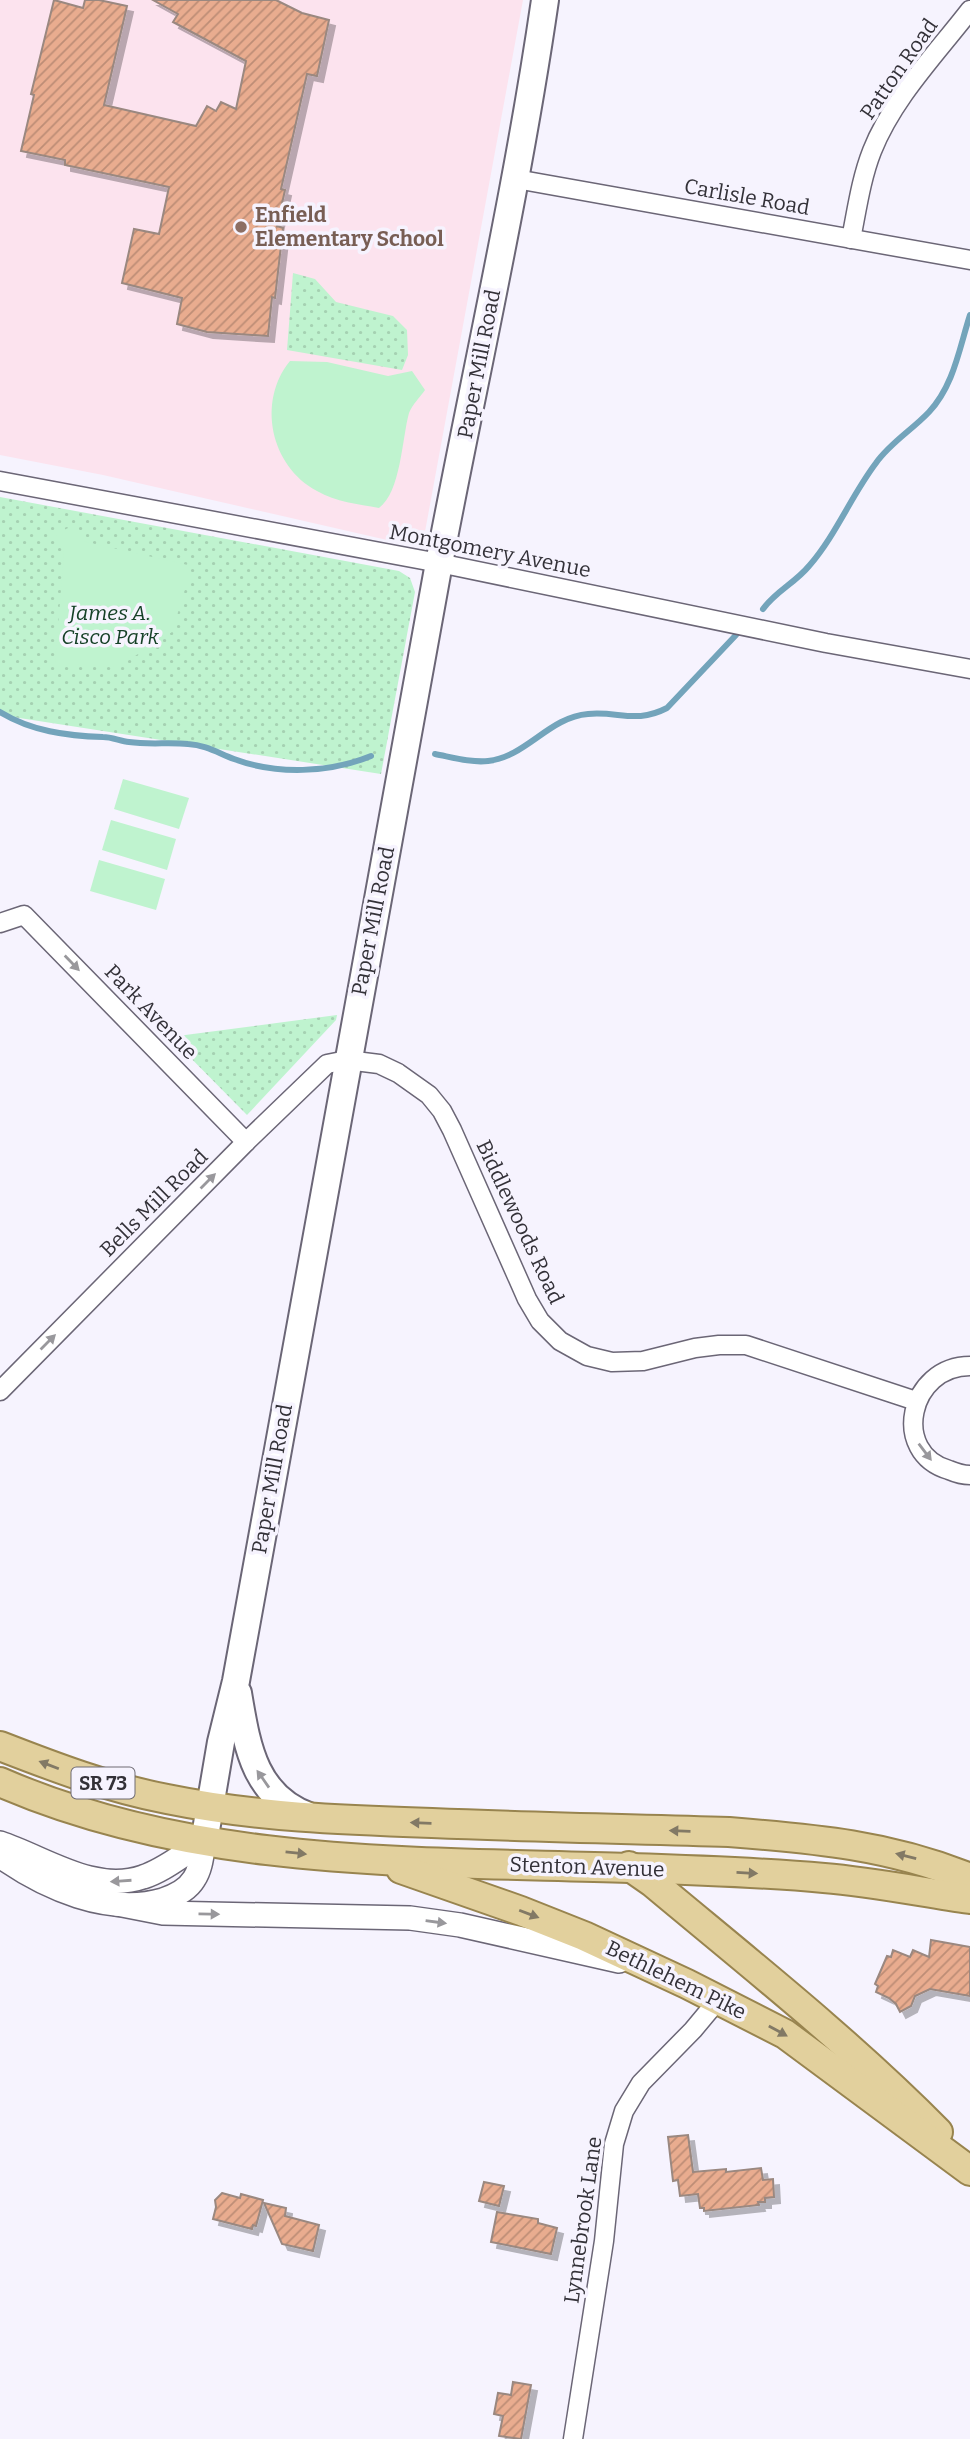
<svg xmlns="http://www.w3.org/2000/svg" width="970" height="2439" font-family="Bitter,serif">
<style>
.education{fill:#fce3ee}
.green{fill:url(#green-dots)}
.pitch{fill:#bff3cf}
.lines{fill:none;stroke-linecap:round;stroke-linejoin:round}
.stream{stroke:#73a4bb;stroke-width:6}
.building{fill:url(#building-hatch);stroke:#9a8880;stroke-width:2;filter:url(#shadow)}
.minor-casing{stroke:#6b6676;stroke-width:21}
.tertiary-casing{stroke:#6b6676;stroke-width:26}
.secondary-casing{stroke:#6b6676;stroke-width:30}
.primary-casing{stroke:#98844f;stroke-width:32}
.minor{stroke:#fff;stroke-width:18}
.tertiary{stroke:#fff;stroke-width:23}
.secondary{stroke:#fff;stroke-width:26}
.primary{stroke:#e2d09d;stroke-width:28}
.oneway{fill:#99989c}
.oneway2{fill:#827965}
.education-dot{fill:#8d6e63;stroke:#f6f3fe;stroke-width:2.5}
.labels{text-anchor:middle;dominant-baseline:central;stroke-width:7;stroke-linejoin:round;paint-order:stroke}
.shield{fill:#f6f3fe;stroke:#6e6b73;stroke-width:2}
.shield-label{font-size:19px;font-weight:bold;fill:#333138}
.street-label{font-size:21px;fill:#333138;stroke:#f6f3fe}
.education-label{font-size:21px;font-weight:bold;fill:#785e54;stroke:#f6f3fe;text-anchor:start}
.park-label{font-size:21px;font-style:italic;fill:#154127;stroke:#f6f3fe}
</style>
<defs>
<pattern id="green-dots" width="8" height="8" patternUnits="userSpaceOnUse" patternTransform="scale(1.75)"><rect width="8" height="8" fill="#bff3cf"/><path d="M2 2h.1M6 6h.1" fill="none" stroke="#a5d1b2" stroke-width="1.8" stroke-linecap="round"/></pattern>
<pattern id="building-hatch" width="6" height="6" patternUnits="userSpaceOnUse" patternTransform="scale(1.75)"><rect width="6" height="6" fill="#e9ac8f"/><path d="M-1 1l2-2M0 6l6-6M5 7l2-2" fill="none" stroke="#bd8d76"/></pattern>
<filter id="shadow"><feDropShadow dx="6" dy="6" stdDeviation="0" flood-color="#0004"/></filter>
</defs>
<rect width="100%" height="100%" fill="#f6f3fe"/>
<path class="education" d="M0,0H523L422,548L103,475L0,455Z"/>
<g class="green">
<path d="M293,273L315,279L336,302L393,316L407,330L408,355L402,370L287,350Z"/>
<path d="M0,497L399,571L410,578L415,592L381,774L0,715Z"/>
<path d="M337,1015L336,1020L247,1115L170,1037Z"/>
</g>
<g class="pitch">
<path d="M290,361L327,362L388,376L412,371L425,390C420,397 412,405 409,413C402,438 401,492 379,508C358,504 336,502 317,491C270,466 257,401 290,361Z"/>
<path d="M72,526L82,541L192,566L172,632L118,667L55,663L64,553L56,534Z"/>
<path d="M123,779L189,798L179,829L114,809Z"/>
<path d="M111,820L176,839L167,870L102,850Z"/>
<path d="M99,860L165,879L156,910L90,891Z"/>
</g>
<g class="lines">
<g class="stream">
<path d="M763,609C776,591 795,583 809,566C836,535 851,496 876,463C890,443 912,430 929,412C954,385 959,349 970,315"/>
<path d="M0,712C31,731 67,736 103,737C112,737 120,741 129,742C149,745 169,742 188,744C206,745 218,753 234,759C277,775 329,773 371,756"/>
<path d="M435,754C451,757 471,763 488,761C526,757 549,717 588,714C619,711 636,724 667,708L736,635"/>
</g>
</g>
<g class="building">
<path d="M54,0L83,8L85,0H99L127,6L104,105L196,126L207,106L216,111L221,102L236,109L246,61L173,22L178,14L153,0H276L302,13L329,20L317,76L307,74L281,189L285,190L277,226L283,228L275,298L272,297L268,336L207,332L177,324L182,298L122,283L134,229L159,234L169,187L65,165V160L21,151L34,95L31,94Z"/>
<path d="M931,1940L970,1947V1996L930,1989L915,1996L911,2006L900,2012L896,2004L889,1998L876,1992L878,1986L875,1984L887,1956L891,1957L893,1950L910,1957L913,1950L929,1957Z"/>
<path d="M688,2135L693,2172L726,2169V2172L761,2168L763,2180L773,2179L774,2197L765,2198V2202H758L759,2205L704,2211V2208H700L698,2194L680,2196L678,2180L673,2181L668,2137Z"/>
<path d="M484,2182L504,2186L499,2206L479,2201Z"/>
<path d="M222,2193L240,2198L241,2194L263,2200L256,2226L253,2225L252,2229L213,2219L216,2207L215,2200Z"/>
<path d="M264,2203L286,2208L285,2216L319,2225L313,2251L282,2244Z"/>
<path d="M497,2212L538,2219V2223L557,2228L551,2254L491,2242Z"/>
<path d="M513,2382L531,2385L521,2439L499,2436L503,2416L494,2414L498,2393L511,2395Z"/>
</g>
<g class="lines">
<g class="minor-casing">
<g id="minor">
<path d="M516,179L970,260"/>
<path d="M851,239C857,209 861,179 872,151C893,98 936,54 970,10"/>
<path d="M0,481L439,563L826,643L970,669"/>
<path d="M0,923L24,915L246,1142"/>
<path d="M970,1366C909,1366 890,1453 949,1470C956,1473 962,1475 970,1475"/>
<path d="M0,1391L246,1142L327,1064L347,1060L379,1064L398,1073L429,1095L442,1111L452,1130L527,1299L540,1321L560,1341L587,1356L612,1362L643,1361L695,1348L719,1345H746L916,1401"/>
<path d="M573,2439L604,2241L614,2144L624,2111L641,2083L693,2030L718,2000"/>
</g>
</g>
<g class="tertiary-casing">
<g id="tertiary">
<path d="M0,1843C45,1858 94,1894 143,1877C165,1870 184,1853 204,1842"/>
<path d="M0,1856C45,1888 108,1916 163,1900C175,1896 188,1889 194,1879C201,1869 202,1854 204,1842"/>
<path d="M117,1904L163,1913L410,1918L460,1925L619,1961"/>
</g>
</g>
<g class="secondary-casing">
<g id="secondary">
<path d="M238,1693C247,1746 254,1797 311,1817"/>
<path d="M204,1842L221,1742L236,1681C302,1312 368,943 437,574C473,383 517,193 545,0"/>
</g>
</g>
<g class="primary-casing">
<g id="primary">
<path d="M0,1746C54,1767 109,1788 167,1799C255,1817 343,1820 432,1823C531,1827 630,1829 729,1832C816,1839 889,1845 970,1878"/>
<path d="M0,1782C197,1868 418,1861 629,1868C694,1870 759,1872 824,1878C873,1882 921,1892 970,1899"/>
<path d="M629,1866L652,1882C749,1963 849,2042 938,2132"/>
<path d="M401,1869L521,1911L584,1936L687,1984L785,2034L970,2171"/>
</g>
</g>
<use href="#minor" class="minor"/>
<use href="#tertiary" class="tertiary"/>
<use href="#secondary" class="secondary"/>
<use href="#primary" class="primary"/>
</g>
<defs><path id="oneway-solid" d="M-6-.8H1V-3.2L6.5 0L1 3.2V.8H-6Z" transform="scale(1.75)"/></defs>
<g class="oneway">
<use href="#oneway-solid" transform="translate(72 963) rotate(46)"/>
<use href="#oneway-solid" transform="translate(208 1181) rotate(-45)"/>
<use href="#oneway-solid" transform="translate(48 1342) rotate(-45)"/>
<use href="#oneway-solid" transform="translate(925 1452) rotate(53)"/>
<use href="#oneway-solid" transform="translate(263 1779) rotate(-125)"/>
<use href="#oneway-solid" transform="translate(121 1881) rotate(176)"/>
<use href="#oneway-solid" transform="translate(209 1914) rotate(1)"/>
<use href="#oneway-solid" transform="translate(436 1922) rotate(8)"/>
</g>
<g class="oneway2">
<use href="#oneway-solid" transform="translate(49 1765) rotate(-159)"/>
<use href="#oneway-solid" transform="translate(421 1823) rotate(-178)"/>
<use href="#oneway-solid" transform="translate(680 1831) rotate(-178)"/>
<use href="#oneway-solid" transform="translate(296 1853) rotate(6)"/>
<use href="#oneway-solid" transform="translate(906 1856) rotate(-166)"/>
<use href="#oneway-solid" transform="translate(747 1873) rotate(3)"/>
<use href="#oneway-solid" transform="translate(529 1914) rotate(21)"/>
<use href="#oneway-solid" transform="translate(778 2031) rotate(29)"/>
</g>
<circle class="education-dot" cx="241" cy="227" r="7"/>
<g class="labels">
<rect class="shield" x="71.5" y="1767.5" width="63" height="31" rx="5"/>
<g class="shield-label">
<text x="103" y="1783">SR 73</text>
</g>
<g class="street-label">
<text transform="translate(899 69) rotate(-55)">Patton Road</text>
<text transform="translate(747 197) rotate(10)">Carlisle Road</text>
<text transform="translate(479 364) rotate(-79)">Paper Mill Road</text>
<text transform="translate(490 551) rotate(11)">Montgomery Avenue</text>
<text transform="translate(373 921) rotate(-79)">Paper Mill Road</text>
<text transform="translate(151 1012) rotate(46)">Park Avenue</text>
<text transform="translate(154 1203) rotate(-45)">Bells Mill Road</text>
<text transform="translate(520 1222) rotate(65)">Biddlewoods Road</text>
<text transform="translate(272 1479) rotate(-80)">Paper Mill Road</text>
<text transform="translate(587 1867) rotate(2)">Stenton Avenue</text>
<text transform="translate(676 1980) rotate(26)">Bethlehem Pike</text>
<text transform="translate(583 2220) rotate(-82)">Lynnebrook Lane</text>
</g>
<g class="education-label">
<text x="255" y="215">Enfield<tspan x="255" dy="24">Elementary School</tspan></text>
</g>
<g class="park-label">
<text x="110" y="613">James A.<tspan x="110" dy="24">Cisco Park</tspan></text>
</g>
</g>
</svg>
